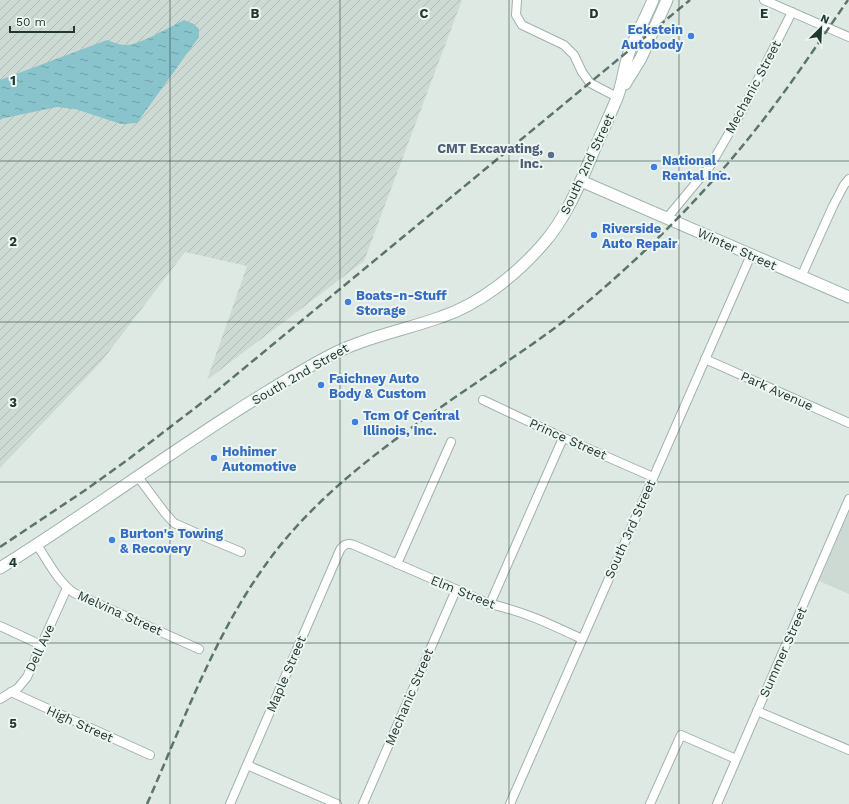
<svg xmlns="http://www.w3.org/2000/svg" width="849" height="804" font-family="'Work Sans',sans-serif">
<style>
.built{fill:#cdd9d3}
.industrial{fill:url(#industrial-furrows)}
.water{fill:url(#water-ripples)}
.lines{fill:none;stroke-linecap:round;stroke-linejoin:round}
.street-casing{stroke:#a2b0ab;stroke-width:10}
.secondary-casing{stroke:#9eb4ab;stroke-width:13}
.street{stroke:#fff;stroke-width:8}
.secondary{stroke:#fff;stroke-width:11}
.rail{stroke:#5b746c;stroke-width:2.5;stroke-dasharray:8 4;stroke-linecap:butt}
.grid{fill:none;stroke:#213831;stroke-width:1;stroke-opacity:0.55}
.shop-dot{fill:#3f7fe0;stroke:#eef6f2;stroke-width:1.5}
.service-dot{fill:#5c6f8a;stroke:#eef6f2;stroke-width:1.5}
.labels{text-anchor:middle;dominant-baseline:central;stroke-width:4;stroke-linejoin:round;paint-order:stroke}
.shop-label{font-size:13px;font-weight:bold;fill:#366cbe;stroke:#eef6f2;text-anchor:start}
.street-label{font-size:13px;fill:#213831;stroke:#eef6f2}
.service-label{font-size:13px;font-weight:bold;fill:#4e5e75;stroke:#eef6f2;text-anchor:end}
.grid-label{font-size:13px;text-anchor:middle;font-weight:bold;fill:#213831;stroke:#eef6f2;stroke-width:4;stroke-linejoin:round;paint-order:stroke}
</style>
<defs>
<pattern id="industrial-furrows" width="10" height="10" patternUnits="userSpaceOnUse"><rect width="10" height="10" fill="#cdd9d3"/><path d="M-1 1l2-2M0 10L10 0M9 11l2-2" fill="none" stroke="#b0bbb6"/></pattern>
<pattern id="water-ripples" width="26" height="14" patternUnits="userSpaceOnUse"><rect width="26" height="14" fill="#89c4cc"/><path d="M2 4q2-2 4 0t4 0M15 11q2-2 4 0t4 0" fill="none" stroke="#70a0a6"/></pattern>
</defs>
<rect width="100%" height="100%" fill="#dee9e4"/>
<path class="built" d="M849,512V594L819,581Z"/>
<path class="industrial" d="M0,0H462L364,261L207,380L247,266L185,252L101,362L0,468Z"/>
<path class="water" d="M184,20L194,24L199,29V37L137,123L121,124L75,109L57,107L0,119V80L107,40C113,42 119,45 125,45C138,46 171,26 184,20Z"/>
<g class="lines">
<g class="street-casing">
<g id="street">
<path d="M517,0L516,15L522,25L564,45L574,55L582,72L590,83L617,97"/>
<path d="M764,0L849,37"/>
<path d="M667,218L710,166L743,109L792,12"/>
<path d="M801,277L833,206L844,185L849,179"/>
<path d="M705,359L849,423"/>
<path d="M483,400L555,434L653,477"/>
<path d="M138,477L165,513L174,523L203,536L241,552"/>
<path d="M37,545C48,561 58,582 74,593L199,649"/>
<path d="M397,564L451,442"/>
<path d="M490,604L563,438"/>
<path d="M0,626L41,645"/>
<path d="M11,692L150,755"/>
<path d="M0,699L18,688L27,677L67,588"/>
<path d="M757,711L849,750"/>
<path d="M247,765L337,804"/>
<path d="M230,804L340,550C344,544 347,543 354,545L490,604C523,611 552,625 582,639"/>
<path d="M363,804L456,590"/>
<path d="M510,804L751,255"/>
<path d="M650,804L681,735L736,759"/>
<path d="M717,804L849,499"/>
</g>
</g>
<g class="secondary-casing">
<g id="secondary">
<path d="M625,84L641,58L667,0"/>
<path d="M581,181L849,297"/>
<path d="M0,568C109,500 212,420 325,358C361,338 402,331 441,317C480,304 516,275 543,244C567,217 581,181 595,148C602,132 610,115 617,98C623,83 624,65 630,50C637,33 646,17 653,0"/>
</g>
</g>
<use href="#street" class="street"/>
<use href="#secondary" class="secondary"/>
<g class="rail">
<path d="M0,547L84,491L126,461L208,398L690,0"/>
<path d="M147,804C185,718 217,627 275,552C340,469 430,416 515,356C533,344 551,331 568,318C637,262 701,199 756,129C789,88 818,43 848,0"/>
</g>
</g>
<path class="grid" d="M170,0V804M340,0V804M509,0V804M679,0V804M0,161H849M0,322H849M0,482H849M0,643H849"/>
<g class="shop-dot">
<circle cx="691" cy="36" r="4"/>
<circle cx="654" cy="167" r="4"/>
<circle cx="594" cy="235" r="4"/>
<circle cx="348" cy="302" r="4"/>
<circle cx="321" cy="385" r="4"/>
<circle cx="355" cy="422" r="4"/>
<circle cx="214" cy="458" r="4"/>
<circle cx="112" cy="540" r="4"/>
</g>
<circle class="service-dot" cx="551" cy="155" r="4"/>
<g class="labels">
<g class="shop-label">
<text x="683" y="29" text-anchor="end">Eckstein<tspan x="683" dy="15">Autobody</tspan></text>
<text x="662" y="160">National<tspan x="662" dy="15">Rental Inc.</tspan></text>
<text x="602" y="228">Riverside<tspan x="602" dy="15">Auto Repair</tspan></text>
<text x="356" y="295">Boats-n-Stuff<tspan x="356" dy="15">Storage</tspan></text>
<text x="329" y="378">Faichney Auto<tspan x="329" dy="15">Body &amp; Custom</tspan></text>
<text x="363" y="415">Tcm Of Central<tspan x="363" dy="15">Illinois, Inc.</tspan></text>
<text x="222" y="451">Hohimer<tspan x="222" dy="15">Automotive</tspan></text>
<text x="120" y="533">Burton's Towing<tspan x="120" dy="15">&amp; Recovery</tspan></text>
</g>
<g class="street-label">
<text transform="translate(753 87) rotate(-62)">Mechanic Street</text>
<text transform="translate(587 164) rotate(-65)">South 2nd Street</text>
<text transform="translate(737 249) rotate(24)">Winter Street</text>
<text transform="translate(300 374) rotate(-30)">South 2nd Street</text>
<text transform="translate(777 391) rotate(24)">Park Avenue</text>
<text transform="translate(568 439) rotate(24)">Prince Street</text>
<text transform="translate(630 529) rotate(-66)">South 3rd Street</text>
<text transform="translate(463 592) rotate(22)">Elm Street</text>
<text transform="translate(120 613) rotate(24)">Melvina Street</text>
<text transform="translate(40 648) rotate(-65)">Dell Ave</text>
<text transform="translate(783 652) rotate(-66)">Summer Street</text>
<text transform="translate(286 674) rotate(-67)">Maple Street</text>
<text transform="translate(409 697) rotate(-67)">Mechanic Street</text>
<text transform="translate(80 724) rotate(24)">High Street</text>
</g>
<g class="service-label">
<text x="543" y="148">CMT Excavating,<tspan x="543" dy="15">Inc.</tspan></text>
</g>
</g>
<g class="grid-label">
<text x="255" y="18">B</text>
<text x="424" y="18">C</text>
<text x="594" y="18">D</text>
<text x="764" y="18">E</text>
<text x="13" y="85">1</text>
<text x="13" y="246">2</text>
<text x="13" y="407">3</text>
<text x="13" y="567">4</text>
<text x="13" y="728">5</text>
</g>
<g transform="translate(821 28) rotate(24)" stroke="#eef6f2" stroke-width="3" paint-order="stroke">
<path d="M0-3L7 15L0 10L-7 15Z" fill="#213831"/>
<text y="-6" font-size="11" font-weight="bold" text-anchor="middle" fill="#213831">N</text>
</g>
<path d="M10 26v6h64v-6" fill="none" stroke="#213831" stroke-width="2"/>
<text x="16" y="26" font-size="12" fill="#213831" stroke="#eef6f2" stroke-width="3" paint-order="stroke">50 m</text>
</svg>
